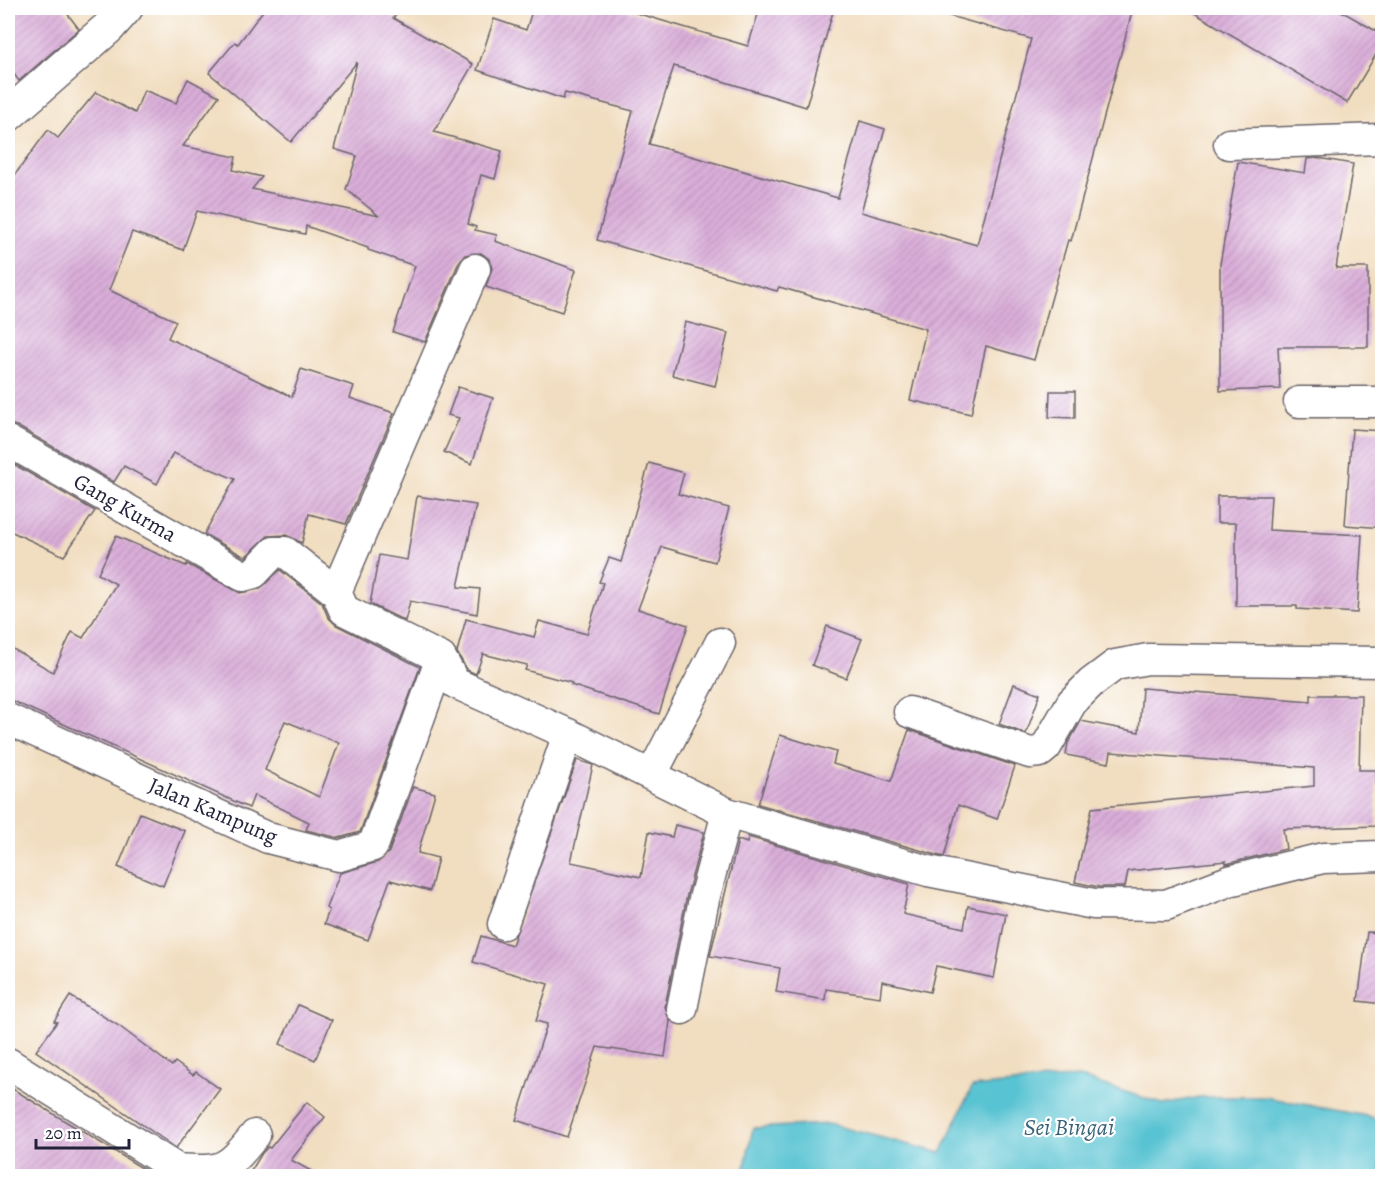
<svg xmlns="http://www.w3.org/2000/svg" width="1390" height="1184" font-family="Alegreya,serif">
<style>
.water{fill:#58c3d2;stroke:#3d7286;stroke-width:1.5}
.building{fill:url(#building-hatch);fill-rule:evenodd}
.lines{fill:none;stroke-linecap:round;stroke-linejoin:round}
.minor-casing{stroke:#6a6369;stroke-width:33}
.major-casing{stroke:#6a6369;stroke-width:36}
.minor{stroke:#fff;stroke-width:30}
.major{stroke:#fff;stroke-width:33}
.labels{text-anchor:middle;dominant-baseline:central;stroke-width:4.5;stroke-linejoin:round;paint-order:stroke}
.street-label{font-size:22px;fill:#22223b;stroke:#fff}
.water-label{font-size:24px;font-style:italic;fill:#386277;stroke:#fff}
</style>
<defs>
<pattern id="building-hatch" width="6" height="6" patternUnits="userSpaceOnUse" patternTransform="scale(1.5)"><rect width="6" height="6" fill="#daaed9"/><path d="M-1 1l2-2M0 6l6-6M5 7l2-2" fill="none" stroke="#bb95bb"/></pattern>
</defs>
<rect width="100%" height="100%" fill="#fff"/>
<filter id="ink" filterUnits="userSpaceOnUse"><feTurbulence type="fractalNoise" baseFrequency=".0167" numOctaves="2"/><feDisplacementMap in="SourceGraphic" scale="12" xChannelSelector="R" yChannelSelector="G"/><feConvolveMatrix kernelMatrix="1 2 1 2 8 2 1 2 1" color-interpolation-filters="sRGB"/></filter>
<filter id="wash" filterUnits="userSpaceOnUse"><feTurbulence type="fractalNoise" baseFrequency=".008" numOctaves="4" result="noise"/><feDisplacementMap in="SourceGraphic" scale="24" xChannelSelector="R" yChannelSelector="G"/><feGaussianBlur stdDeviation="1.35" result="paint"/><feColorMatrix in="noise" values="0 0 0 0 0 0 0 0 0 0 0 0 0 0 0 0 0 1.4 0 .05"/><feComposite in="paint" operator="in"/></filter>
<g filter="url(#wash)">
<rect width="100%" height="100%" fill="#f1ddbf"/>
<path class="water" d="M1079,1077L1163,1104L1200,1097H1265L1372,1117L1382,1122V1176H743L753,1128L829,1124L941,1153L972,1087Z"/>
<g id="blocks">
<g class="building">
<path d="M8,8H63L79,29L19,81L8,66Z"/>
<path d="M265,8H402L393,18L473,64L434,132L502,151L495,179L481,175L468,224L476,227L475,230L497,235L495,241L576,270L562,312L486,287L492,268L489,259L481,253L465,255L459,262L425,342L393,332L415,266L368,250V248L306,226L305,234L197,211L183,250L132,232L109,290L176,321L168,338L292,397L301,369L354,386L350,398L394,413L346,524L309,514L302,543L286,535L268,536L245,557L204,534L235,479L173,453L157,484L124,466L114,482L17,426L8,424V184L48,130L58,138L96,92L135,113L144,90L176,103L188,79L219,96L183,146L236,157L233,170L262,177L252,189L379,216L346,189L357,156L334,149L357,62L291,142L209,73L235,42L238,44Z"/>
<path d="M533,8H619L748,46L760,8H834L806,107L674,66L649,144L838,198L860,121L885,129L861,212L977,245L1031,39L946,15L947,8H1133L1071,241L1068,240L1034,360L986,346L971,414L910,400L926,329L779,287L777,291L597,240L633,111L565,93L563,99L477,70L494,19L526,30Z"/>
<path d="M1186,8H1336L1383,35V43L1347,103Z"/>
<path d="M1318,158L1353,164L1336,268H1368V347H1278L1280,389L1220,391V264L1238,162L1305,173L1307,159Z"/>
<path d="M685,322L728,333L715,386L672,375Z"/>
<path d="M458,387L493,398L472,464L444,452L459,418L448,415Z"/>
<path d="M1050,391H1075V418L1049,417Z"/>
<path d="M1352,429L1383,431V528L1345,525Z"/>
<path d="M8,461L95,511L64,556L8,530Z"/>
<path d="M649,463L684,473L678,494L729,508L715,562L662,547L638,609L688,625L659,714L571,685L572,683L525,670L527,665L483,654L476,674L467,670L457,652L466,619L534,637L539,621L587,634L603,583L599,582L609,558L621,562Z"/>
<path d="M417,496L476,505L458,587L480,589L477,614L410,601L405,621L370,604L379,555L407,560Z"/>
<path d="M1217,496H1271L1269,530L1362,535L1357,613L1297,609V606H1236V523H1217Z"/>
<path d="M116,536L186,566L187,564L240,593L259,589L280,570L322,603L328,617L336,625L420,667L360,832L339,838L306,830L309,822L254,795L249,808L8,699V646L53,672L72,632L83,638L116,584L98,574ZM285,721L339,743L319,797L265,770Z"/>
<path d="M827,626L862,639L846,678L812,665Z"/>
<path d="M1014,684L1040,694L1026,734L999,724Z"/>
<path d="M1142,688L1311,701V695H1361L1359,770H1376L1377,826L1283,829L1286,849L1226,864V861L1128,871L1125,887H1099L1075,882L1092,808L1314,786V768L1111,752L1109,763L1066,755L1068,743L1081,721L1139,732Z"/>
<path d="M909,730L1015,766L997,819L958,805L944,857L758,804L780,735L836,752L833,764L891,781Z"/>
<path d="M577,760L593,765L571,862L641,877L649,832L672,837L675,825L704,832L687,895L665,1006L670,1021L665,1057L597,1047L567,1137L516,1120L547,1024L536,1021L548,984L473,962L481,936L512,945Z"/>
<path d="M413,787L435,793L418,853L438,858L430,891L390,880L368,940L324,924L329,910L326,908L340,873L378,862L389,852Z"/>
<path d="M140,813L185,831L163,886L118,867Z"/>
<path d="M748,837L909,884L903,914L964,928L968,906L1006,914L994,978L936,966L930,992L882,981L880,997L826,989L825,1000L776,992L780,968L710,956L738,840L747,843Z"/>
<path d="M1367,932L1383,933V1004L1358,1001Z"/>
<path d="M70,996L119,1026L172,1066L175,1062L193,1075L196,1072L220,1089L176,1148L36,1051L57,1022L54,1021Z"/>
<path d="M298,1005L332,1020L315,1060L280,1044Z"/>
<path d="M8,1086L155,1176H8Z"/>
<path d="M307,1102L325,1117L291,1160L320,1176H248L262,1153L268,1147L270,1148Z"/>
</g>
</g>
</g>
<g filter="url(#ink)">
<use href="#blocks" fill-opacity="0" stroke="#6a6369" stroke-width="1.5"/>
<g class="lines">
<g class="minor-casing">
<g id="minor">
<path d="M1229,144L1382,139"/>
<path d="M1299,402H1382"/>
<path d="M8,441L243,576L254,573L274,552H285L336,592L344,610L441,658L455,683L568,734L727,813L928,871L1094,904L1166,905L1229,881L1323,858L1382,856"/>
<path d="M336,592L475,269"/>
<path d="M909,712L1030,753L1040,752L1046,747L1072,702L1091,683L1115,665L1148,659L1382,662"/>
<path d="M8,719L268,838L339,856L373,846L441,658"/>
<path d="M652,774L720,643"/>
<path d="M503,924L568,734"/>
<path d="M682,1009L704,899L727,813"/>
<path d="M8,1063L177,1169C223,1172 226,1171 255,1135"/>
</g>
</g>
<g class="major-casing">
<path id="major" d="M8,115L109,27L126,8"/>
</g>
<use href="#minor" class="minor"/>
<use href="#major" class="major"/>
</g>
</g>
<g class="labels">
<g class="street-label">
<text transform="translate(125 508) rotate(30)">Gang Kurma</text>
<text transform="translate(213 811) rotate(23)">Jalan Kampung</text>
</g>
<g class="water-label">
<text x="1069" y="1127">Sei Bingai</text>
</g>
</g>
<rect width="1390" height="1184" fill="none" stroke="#fff" stroke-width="30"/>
<path d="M36 1139v9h93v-9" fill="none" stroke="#22223b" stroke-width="3"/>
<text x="45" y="1139" font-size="18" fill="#22223b" stroke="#ffffff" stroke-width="4.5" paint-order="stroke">20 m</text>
</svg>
